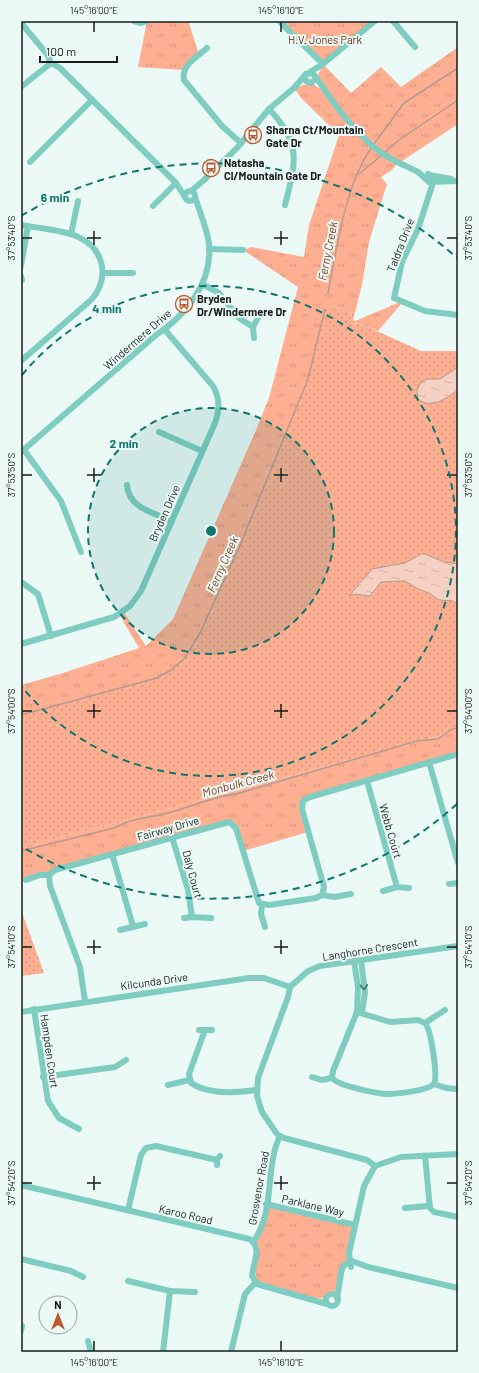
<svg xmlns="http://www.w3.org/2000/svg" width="479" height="1373" font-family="Barlow,sans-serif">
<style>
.grass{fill:url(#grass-dots)}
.park{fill:url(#park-tufts)}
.water{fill:url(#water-ripples);stroke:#b39b91}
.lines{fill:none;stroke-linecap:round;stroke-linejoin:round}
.stream{stroke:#b39b91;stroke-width:1.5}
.minor{stroke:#7fcdc1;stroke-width:6}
.oneway{stroke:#4b746e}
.ticks{fill:none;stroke:#171c1b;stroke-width:1.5}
.ring{fill:none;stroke:#0f766e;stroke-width:2;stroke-dasharray:7 5}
.labels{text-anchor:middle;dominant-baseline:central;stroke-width:4;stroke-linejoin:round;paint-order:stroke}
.park-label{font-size:11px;fill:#652d16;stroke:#ebfaf7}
.poi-label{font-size:11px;font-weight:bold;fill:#171c1b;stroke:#ebfaf7;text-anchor:start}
.street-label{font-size:11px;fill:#171c1b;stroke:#ebfaf7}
.water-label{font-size:12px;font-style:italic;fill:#863716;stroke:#ebfaf7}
.centre{fill:#0f766e;stroke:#ebfaf7;stroke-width:2}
.ring-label{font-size:12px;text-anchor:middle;font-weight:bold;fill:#0f766e;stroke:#ebfaf7;stroke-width:4;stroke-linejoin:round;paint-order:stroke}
.neatline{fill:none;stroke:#171c1b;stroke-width:1.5}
.ticks-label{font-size:10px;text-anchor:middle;fill:#171c1b}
</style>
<defs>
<pattern id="grass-dots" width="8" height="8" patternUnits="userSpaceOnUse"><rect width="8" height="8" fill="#feaf92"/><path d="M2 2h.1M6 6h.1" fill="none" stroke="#d9967d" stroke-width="1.8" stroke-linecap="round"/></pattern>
<pattern id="park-tufts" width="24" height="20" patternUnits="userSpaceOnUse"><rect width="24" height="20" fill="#feaf92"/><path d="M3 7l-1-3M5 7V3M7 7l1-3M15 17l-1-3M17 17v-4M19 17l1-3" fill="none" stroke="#d9967d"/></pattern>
<pattern id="water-ripples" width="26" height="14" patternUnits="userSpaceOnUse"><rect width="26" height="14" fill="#f6d1c3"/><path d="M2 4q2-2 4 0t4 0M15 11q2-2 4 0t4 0" fill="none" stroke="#d2b3a7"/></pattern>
</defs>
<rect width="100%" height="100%" fill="#ebfaf7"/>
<g class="grass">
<path d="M332,306L352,313L351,319L355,324L359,323L421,351H458V731L21,848V715L157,678L171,670L185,658L201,631L241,543L308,379L325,309Z"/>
<path d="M21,910L44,973L21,976Z"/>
</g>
<g class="park">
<path d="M147,21H184L189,23L199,55L184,70L138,67Z"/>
<path d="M281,21H375L323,62Z"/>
<path d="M458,47V124L396,165L392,170L381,177L387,184L369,242L362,285L353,320L355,321L400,302L402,303L378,331L359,323H352L351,319L352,313L332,306L325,309L308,379L241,543L201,631L185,658L171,670L157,678L21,715V685L63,673L139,648L119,614L123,611L146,646L173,619L256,430L269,398L298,287L243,250L252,247L304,257L309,225L339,135L301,98L294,88L311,83L324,91L318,75L323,64L351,93L381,67L401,87Z"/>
<path d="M458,731V754L302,802L308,832L243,851L232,823L21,882V848Z"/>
<path d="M266,1204L355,1225C351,1245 346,1287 327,1297C317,1303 267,1285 255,1281L256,1257L253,1242Z"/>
</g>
<g class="water">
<path d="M458,367V390C446,398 432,410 418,399L417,390L421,382L428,379H440Z"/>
<path d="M421,554H425L444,562L458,564V604L453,601L439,600L429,593L418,589L405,581L381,582L370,596L355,594L349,596L372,569L405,563Z"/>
</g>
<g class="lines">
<g class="stream">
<path d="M374,144L404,103L458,68"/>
<path d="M385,152L399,140L458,100"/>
<path d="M359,174L382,155"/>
<path d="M328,293C337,249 345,184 372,147"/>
<path d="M21,715L157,678L171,670L185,658L201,631L241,543L308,379L325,309"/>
<path d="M21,851L114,828C130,819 146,818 164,814C188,808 211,797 236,794L417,741L438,739L452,729L458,728"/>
</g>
<g class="minor">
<path d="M134,21L141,23L147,21"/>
<path d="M279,21L323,64"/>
<path d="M393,21L415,47"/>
<path d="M21,23L47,54L51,63L60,68L176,183L185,197"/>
<path d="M207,48C197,57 181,65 184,80L222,126L241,143"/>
<path d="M310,72L323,64L375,21"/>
<path d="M316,77C332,102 352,129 375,148C387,159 403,164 418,172C422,175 425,179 429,182L458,181"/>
<path d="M21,87L51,63"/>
<path d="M269,109C302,144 296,162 285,205"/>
<path d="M30,162L92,100"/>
<path d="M428,174L432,180V186L418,229L402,262L394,298L425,311L458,315"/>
<path d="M429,175L451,179"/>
<circle cx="190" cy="196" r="5"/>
<path d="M191,191L203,181L237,148L269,109L294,88L306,74L313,73L316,79L311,83L306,81L305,77"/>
<path d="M153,206L176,183"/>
<path d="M21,225C50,231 95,229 102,266C104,279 99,291 91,300L21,361"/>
<path d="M71,234L78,201"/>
<path d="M209,249L243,250"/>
<path d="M21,266L28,226"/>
<path d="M103,273H133"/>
<path d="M21,276L22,280"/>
<path d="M202,284L219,293L239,318L253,327"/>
<path d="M254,338L253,327L260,314"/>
<path d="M159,432L202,451"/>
<path d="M24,450L61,501L81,552"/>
<path d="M21,452L156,335C185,316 213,283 209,244C207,228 200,213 195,197"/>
<path d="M127,485C129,509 153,512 172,521"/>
<path d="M21,582L38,594L51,636"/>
<path d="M21,644L114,617L130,606L141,591L215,423C220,410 220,398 213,386L165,330"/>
<path d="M429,762L458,863"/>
<path d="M367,781L397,887"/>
<path d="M172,837L188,890L192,917"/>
<path d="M112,854L133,926"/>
<path d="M49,875L50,886L80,967L85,1001"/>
<path d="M26,880L40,875H49L55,870L229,822L236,828L259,903L269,905L316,898L322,895L324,887L302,809L303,801L310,797L458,754"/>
<path d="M449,884L458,883"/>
<path d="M383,891L397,887L409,888"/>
<path d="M322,895L334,897L351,894"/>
<path d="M262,904L261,914L265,927"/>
<path d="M184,918L192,917L211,918"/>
<path d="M120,930L145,924"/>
<path d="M361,960L365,992L362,1013"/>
<path d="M354,961L358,987L357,1012L333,1071L332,1078C338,1086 376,1093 386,1094C396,1094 427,1091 434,1084C438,1076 431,1029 425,1023L418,1020L390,1022L357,1012"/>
<path d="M34,1009L48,1101L59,1118L79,1129"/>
<path d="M21,1012L249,978H264L290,987"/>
<path d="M425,1023L445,1010"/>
<path d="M199,1030H212"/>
<path d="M205,1030L189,1074L191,1083C209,1095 237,1093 257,1090"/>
<path d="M43,1077L115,1067L126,1060"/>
<path d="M312,1077L322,1080L332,1078"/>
<path d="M434,1084L446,1088L456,1089"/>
<path d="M168,1085L189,1080"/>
<path d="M425,1156L430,1208L434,1212L458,1217"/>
<path d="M217,1165V1160L220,1156"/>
<path d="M375,1166L367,1160L284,1138L277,1134L262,1112L257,1096L258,1078L288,997L290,987L308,971L320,966L458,946"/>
<path d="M21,1185L249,1239C263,1247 253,1263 252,1276L257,1284L327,1304"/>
<path d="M266,1204L355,1225"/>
<path d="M405,1208L428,1206"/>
<path d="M128,1210L141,1155L146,1148L156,1146L217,1160"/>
<path d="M253,1242C276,1212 264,1169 280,1136"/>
<path d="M21,1259L71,1271L83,1277"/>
<path d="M351,1267L349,1253L364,1186L375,1166L401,1157L458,1154"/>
<path d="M128,1281L170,1291L195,1292"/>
<circle cx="332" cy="1300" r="6"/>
<path d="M337,1298L342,1268L347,1263L352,1261L368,1267L458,1288"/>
<path d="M21,1331L22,1326"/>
<path d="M88,1341L91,1352"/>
<path d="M163,1352L170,1291"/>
<path d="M231,1352L245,1294L256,1282"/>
</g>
</g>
<defs><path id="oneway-chevron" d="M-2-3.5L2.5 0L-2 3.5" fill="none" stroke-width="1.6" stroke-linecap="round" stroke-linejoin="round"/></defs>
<use class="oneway" href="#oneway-chevron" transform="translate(364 987) rotate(86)"/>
<path class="ticks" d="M94,22V32M281,22V32M94,231V245M281,231V245M22,238H32M87,238H101M274,238H288M447,238H457M94,468V482M281,468V482M22,475H32M87,475H101M274,475H288M447,475H457M94,704V718M281,704V718M22,711H32M87,711H101M274,711H288M447,711H457M94,940V954M281,940V954M22,947H32M87,947H101M274,947H288M447,947H457M94,1176V1190M281,1176V1190M22,1183H32M87,1183H101M274,1183H288M447,1183H457M94,1341V1351M281,1341V1351"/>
<circle cx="211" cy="531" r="123" fill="#0f766e" fill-opacity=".12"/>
<g class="ring">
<circle cx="211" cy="531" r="123"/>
<path d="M22 375A245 245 0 1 1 22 687"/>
<path d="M457 804A368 368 0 0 1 21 846M21 216A368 368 0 0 1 457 258"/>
</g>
<defs>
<g id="bus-ring" transform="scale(0.9)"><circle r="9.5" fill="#ebfaf7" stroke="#bf582f" stroke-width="1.5"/><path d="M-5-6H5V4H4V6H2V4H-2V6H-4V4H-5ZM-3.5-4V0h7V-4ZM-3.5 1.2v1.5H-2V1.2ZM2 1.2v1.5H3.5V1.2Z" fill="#bf582f"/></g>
</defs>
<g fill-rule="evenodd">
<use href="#bus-ring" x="253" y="135"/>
<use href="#bus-ring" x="211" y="168"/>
<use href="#bus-ring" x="184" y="304"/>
</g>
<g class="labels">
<g class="park-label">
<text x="325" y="39">H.V. Jones Park</text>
</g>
<g class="poi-label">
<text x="266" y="129">Sharna Ct/Mountain<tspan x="266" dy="13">Gate Dr</tspan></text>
<text x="224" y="162">Natasha<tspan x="224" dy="13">Cl/Mountain Gate Dr</tspan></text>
<text x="197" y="298">Bryden<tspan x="197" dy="13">Dr/Windermere Dr</tspan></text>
</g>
<g class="street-label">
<text transform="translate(400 245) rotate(-69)">Taldra Drive</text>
<text transform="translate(137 339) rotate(-41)">Windermere Drive</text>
<text transform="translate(164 513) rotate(-66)">Bryden Drive</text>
<text transform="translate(168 828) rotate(-16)">Fairway Drive</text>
<text transform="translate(391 831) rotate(74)">Webb Court</text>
<text transform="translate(193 874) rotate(75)">Daly Court</text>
<text transform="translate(370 949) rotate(-9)">Langhorne Crescent</text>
<text transform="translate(154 981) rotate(-8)">Kilcunda Drive</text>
<text transform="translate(50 1051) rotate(82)">Hampden Court</text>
<text transform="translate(258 1188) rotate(-80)">Grosvenor Road</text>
<text transform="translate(313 1205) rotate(13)">Parklane Way</text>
<text transform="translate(186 1214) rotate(13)">Karoo Road</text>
</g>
<g class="water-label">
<text transform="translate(327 251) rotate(-79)">Ferny Creek</text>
<text transform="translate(222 564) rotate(-66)">Ferny Creek</text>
<text transform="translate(238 783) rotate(-15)">Monbulk Creek</text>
</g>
</g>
<circle cx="211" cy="531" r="6" class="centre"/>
<g class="ring-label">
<text x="55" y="202">6 min</text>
<text x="107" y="313">4 min</text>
<text x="124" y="448">2 min</text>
</g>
<rect width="479" height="1373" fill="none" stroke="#ebfaf7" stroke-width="44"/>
<g transform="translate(58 1315)"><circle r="19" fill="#ebfaf7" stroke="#96a19f"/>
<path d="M0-3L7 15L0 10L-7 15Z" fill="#bf582f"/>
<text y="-6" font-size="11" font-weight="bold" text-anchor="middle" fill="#171c1b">N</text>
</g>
<path d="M40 56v6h77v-6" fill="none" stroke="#171c1b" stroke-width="2"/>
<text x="46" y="56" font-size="12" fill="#171c1b" stroke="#ebfaf7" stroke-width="3" paint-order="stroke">100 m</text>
<rect x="22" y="22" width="435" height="1329" class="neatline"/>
<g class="ticks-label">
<text x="94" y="14">145°16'00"E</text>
<text x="281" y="14">145°16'10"E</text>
<text transform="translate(11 238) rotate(-90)" y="4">37°53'40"S</text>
<text transform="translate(468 238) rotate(-90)" y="4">37°53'40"S</text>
<text transform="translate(11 475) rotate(-90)" y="4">37°53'50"S</text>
<text transform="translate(468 475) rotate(-90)" y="4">37°53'50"S</text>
<text transform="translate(11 711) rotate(-90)" y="4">37°54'00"S</text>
<text transform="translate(468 711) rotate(-90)" y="4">37°54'00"S</text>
<text transform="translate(11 947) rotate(-90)" y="4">37°54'10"S</text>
<text transform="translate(468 947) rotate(-90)" y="4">37°54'10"S</text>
<text transform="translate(11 1183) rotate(-90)" y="4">37°54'20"S</text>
<text transform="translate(468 1183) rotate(-90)" y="4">37°54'20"S</text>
<text x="94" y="1366">145°16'00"E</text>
<text x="281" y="1366">145°16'10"E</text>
</g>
</svg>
